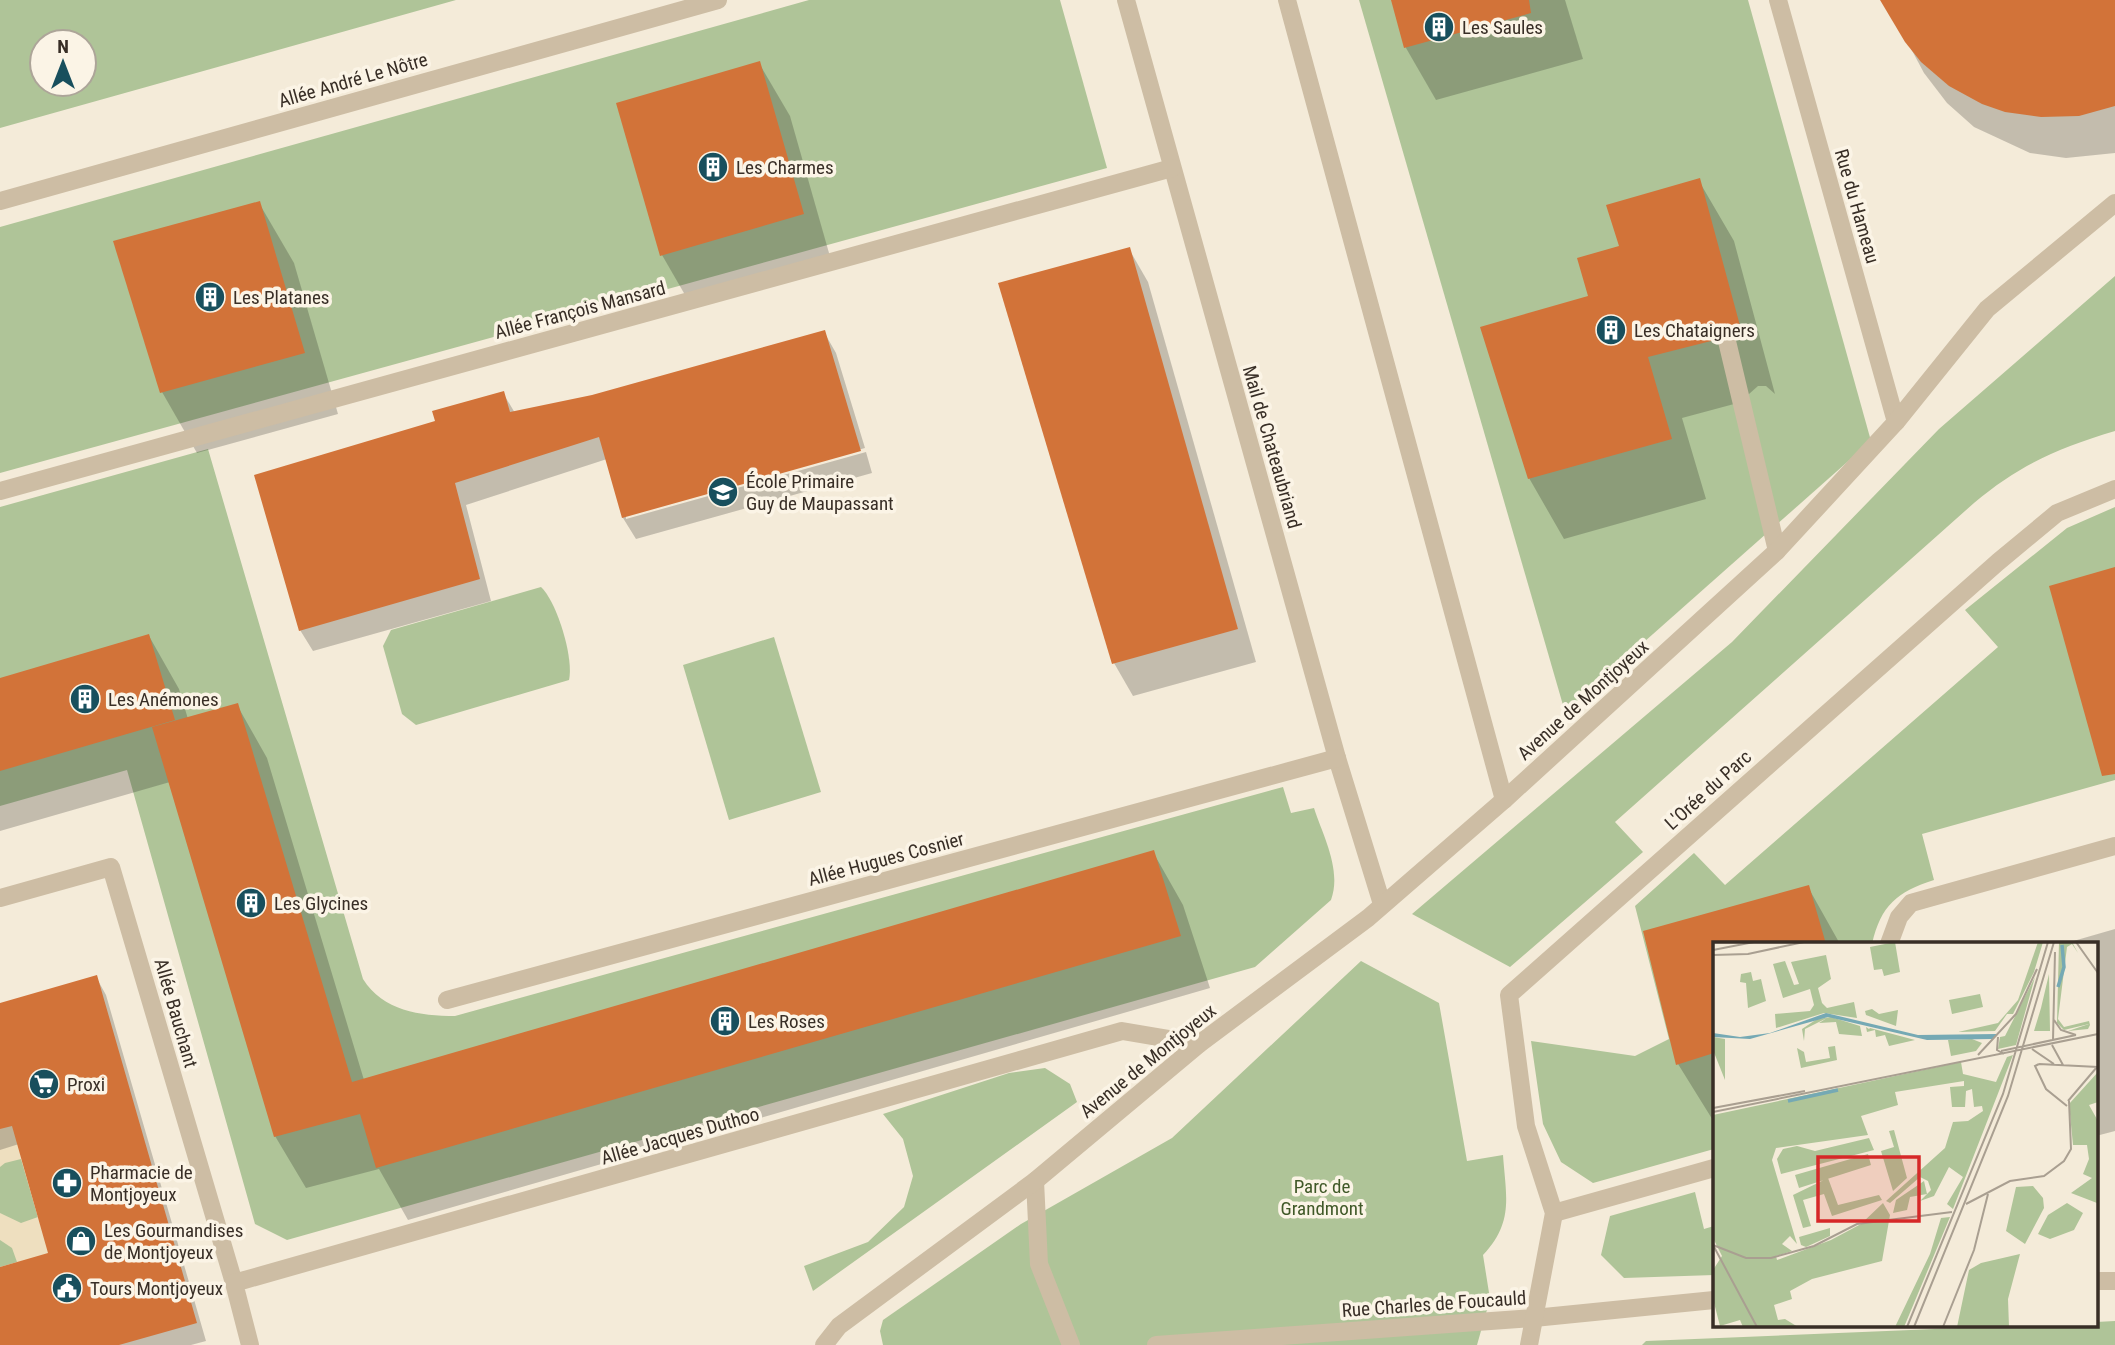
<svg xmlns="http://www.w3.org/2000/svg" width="2115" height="1345" font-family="'Roboto Condensed',sans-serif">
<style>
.green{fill:#afc498;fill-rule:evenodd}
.plaza{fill:#eedfbf}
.shadow{fill:#0003}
.building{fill:#d27339}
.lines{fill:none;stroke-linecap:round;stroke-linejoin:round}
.minor{stroke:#cdbda4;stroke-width:18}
.labels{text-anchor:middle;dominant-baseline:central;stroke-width:7;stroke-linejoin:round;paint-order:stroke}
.poi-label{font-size:19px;fill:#382e26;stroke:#fbf4e6;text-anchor:start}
.street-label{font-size:19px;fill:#382e26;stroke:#fbf4e6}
.park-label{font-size:19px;fill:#405928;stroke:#fbf4e6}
.inset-river{fill:none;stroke:#75a9b4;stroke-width:3.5}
.inset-road{fill:none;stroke:#a99f91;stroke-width:2}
.view{fill:#d62828;fill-opacity:0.15;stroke:#d62828;stroke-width:3.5}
.inset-edge{fill:none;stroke:#382e26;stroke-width:3.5}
</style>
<rect width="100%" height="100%" fill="#f4ebd9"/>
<g class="green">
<path d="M0,0H456L0,128ZM42,42H84V84H42Z"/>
<path d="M809,0H1060L1107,168L0,473V227Z"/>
<path d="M1359,0H1748L1871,441L1565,712Z"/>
<path d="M2115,276V431C2058,448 2019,465 1974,503L1615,822L1643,852L1510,967L1412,914L1732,642L1939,429Z"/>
<path d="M208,449L363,979C383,1011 420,1016 455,1016L1283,787L1291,813L1314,808C1323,836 1342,870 1331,900L1255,967L287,1240L255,1224L127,770L0,806V507Z"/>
<path d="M2115,507V780L1922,834L1934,880C1897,892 1881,905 1872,944H1714V1149L1593,1183L1561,1162L1543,1124L1531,1041L1635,1056L1669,1039L1635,906L1694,853L1725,885L1998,647L1965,610L2067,528Z"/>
<path d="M541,587C557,602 574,658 569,680L416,725L402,714L383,646L391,630Z"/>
<path d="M774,637L821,792L729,820L683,665Z"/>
<path d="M1361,961L1439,1003L1467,1161L1503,1155C1506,1197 1514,1222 1483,1255L1490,1299L1477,1345H883L880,1331L883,1320L1021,1224L1172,1138Z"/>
<path d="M1045,1068L1070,1084L1077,1102L813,1291L804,1266L868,1242L904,1207L913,1176L903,1139L883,1114L1009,1073Z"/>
<path d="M12,1126L48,1253L0,1267V1129Z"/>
<path d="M1695,1192L1704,1229L1714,1226V1275L1624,1278L1601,1255L1610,1216Z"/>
<path d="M2115,1321V1345H1642L1646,1341L2007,1326H2096V1322Z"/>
</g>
<path class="plaza" d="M125,1073L70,1276L17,1262L12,1248L0,1240V1213L21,1223L38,1217L21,1159L5,1163L0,1167V1108Z"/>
<g class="shadow">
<path d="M1393,0H1565L1583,59L1436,100L1406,48Z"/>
<path d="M1885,0H2115V153L2066,158L2030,153L1974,127L1947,103L1924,73Z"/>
<path d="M759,63L790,116L833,267L692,307L662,255Z"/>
<path d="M1699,181L1734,241L1775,394L1766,386H1758L1749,394V400L1682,418L1706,499L1564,539L1529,478L1590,297L1621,247Z"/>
<path d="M259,203L294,263L338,414L197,453L162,392Z"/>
<path d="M1129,249L1148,282L1256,662L1133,696L1114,663Z"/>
<path d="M824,332L836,353L865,448L626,515V519L866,452L872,473L636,539L623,518L607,459L466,505L491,601L313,651L300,630L437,422L503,393L515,413L592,396Z"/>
<path d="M149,636L179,689L188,719L237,705L267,758L364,1080L1153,852L1183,905L1210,988L408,1220L379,1169L306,1188L275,1136L170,782L0,831V680Z"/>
<path d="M1808,887L1840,944H1714V1122L1678,1064L1645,932Z"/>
<path d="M2115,929V1131L2096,1136V944H2063Z"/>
<path d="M96,977L106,995L206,1341L191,1345H0V1269L50,1254L19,1144L0,1150V1005Z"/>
</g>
<g class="building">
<path d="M1391,0H1529L1531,13L1404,48Z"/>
<path d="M1880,0H2115V106L2079,116L2041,117L2005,112L1982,104L1949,86L1921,62L1905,42Z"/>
<path d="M760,61L804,214L660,256L616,103Z"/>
<path d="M1700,178L1742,333L1737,334L1730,326H1723L1715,333V340L1648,357L1672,439L1528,479L1480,327L1588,296L1577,258L1619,246L1606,205Z"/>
<path d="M260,201L305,353L160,393L113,241Z"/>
<path d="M1130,247L1238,629L1112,664L998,283Z"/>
<path d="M825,330L861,451L622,518L599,437L455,483L480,579L299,631L254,475L435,421L432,411L504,391L510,412L592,395Z"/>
<path d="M2115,567V774L2102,776L2049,586Z"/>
<path d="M149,634L175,720L0,771V678Z"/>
<path d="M238,703L352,1082L1154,850L1181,936L376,1168L360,1114L274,1137L152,727Z"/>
<path d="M1809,885L1826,944H1714V1053L1676,1065L1643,931Z"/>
<path d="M97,975L197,1323L119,1345H0V1267L48,1253L12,1126L0,1129V1003Z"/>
</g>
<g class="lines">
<g class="minor">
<path d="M1126,0L1337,758L1382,904"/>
<path d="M1287,0L1504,800"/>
<path d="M1778,0L1896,422"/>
<path d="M0,201L718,0"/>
<path d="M1726,337L1777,551"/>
<path d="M0,491L1172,168"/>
<path d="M0,898L111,867L234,1283"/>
<path d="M1889,944L1899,917L1911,903L2115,846"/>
<path d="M447,1000L1337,758"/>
<path d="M1035,1181L1039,1264L1071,1345"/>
<path d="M1554,1213L1714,1168"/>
<path d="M2096,1281H2115"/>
<path d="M250,1345L234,1283L1122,1031L1199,1044"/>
<path d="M824,1345L839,1326L1035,1181L1199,1044L1368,918L1504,800L1777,551L1896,422L1987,309L2115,203"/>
<path d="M1156,1345L1534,1318L1714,1300"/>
<path d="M1529,1345L1554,1213L1526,1126L1509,995L1998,562L2057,513L2115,489"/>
</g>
</g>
<defs>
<g id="building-disc" transform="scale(1.575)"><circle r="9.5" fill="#184f5d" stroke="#fbf4e6"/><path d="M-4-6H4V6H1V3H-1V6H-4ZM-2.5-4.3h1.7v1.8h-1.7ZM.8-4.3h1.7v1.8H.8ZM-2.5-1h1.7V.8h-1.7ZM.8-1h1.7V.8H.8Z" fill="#fff"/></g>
<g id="school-disc" transform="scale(1.575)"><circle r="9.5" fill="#184f5d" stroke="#fbf4e6"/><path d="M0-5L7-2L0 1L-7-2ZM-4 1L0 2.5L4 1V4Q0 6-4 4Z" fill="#fff"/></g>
<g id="supermarket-disc" transform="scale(1.575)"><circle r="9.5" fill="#184f5d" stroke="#fbf4e6"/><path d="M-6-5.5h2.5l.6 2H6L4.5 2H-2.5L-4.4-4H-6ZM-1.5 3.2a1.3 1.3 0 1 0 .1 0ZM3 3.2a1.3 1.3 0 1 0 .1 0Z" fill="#fff"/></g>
<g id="pharmacy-disc" transform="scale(1.575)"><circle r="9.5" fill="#184f5d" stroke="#fbf4e6"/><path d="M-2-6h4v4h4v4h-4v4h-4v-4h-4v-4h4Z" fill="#fff"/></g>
<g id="shop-disc" transform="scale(1.575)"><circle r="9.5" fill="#184f5d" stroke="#fbf4e6"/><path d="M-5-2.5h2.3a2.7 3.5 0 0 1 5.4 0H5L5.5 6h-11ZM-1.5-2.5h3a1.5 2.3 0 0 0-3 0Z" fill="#fff"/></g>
<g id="civic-disc" transform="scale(1.575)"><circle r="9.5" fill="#184f5d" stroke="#fbf4e6"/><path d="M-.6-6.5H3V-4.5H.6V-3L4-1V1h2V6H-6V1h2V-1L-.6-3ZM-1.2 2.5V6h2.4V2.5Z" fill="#fff"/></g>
</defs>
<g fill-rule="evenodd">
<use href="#building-disc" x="1439" y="27"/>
<use href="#building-disc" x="713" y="167"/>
<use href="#building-disc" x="210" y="297"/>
<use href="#building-disc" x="1611" y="330"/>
<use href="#school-disc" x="723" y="492"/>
<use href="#building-disc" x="85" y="699"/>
<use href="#building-disc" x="251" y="903"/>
<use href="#building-disc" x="725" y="1021"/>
<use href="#supermarket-disc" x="44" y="1084"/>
<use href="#pharmacy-disc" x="67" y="1183"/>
<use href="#shop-disc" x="81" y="1241"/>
<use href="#civic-disc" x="67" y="1288"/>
</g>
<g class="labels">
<g class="poi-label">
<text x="1462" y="27">Les Saules</text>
<text x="736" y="167">Les Charmes</text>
<text x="233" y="297">Les Platanes</text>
<text x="1634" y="330">Les Chataigners</text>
<text x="746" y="481">École Primaire<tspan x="746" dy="22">Guy de Maupassant</tspan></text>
<text x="108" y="699">Les Anémones</text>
<text x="274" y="903">Les Glycines</text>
<text x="748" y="1021">Les Roses</text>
<text x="67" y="1084">Proxi</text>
<text x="90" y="1172">Pharmacie de<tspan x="90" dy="22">Montjoyeux</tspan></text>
<text x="104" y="1230">Les Gourmandises<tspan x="104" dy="22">de Montjoyeux</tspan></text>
<text x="90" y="1288">Tours Montjoyeux</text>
</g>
<g class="street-label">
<text transform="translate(353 80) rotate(-16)">Allée André Le Nôtre</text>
<text transform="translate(1857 206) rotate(74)">Rue du Hameau</text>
<text transform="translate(580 310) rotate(-15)">Allée François Mansard</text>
<text transform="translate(1272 447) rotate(74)">Mail de Chateaubriand</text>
<text transform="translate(1583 700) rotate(-42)">Avenue de Montjoyeux</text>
<text transform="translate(1708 790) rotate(-42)">L'Orée du Parc</text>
<text transform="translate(886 859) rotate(-15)">Allée Hugues Cosnier</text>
<text transform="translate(176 1013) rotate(74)">Allée Bauchant</text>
<text transform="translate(1148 1061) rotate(-39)">Avenue de Montjoyeux</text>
<text transform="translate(680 1136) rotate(-16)">Allée Jacques Duthoo</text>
<text transform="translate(1434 1304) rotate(-4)">Rue Charles de Foucauld</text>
</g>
<g class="park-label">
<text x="1322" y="1186">Parc de<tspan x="1322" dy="22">Grandmont</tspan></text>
</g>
</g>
<g transform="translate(1713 942)">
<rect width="385" height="385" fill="#f4ebd9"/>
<path d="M182,0L187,30L171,34L169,27L161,28L157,5ZM325,0H330L321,30L300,72H294L282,89L245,90L285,81L305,58ZM346,0H359L365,11L359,2L354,5L345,77L351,85L376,79L377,83L375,87L355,89L376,82L351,88L344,81ZM113,13L118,37L105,46L109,61L114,66L141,60L144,76L111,71L63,86L62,72L97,69L101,63L97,47L70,56L60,22L72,19L81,43L86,42L78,20ZM38,30L40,39L48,37L53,59L35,66L33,41L27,40L28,32ZM336,32L337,89H321L328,66ZM322,35L303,103L285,107L287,95L292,94ZM267,52L270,65L239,72L236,58ZM159,67L166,72L185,68L183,84L153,73L152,69ZM118,75L147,84L149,94L126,92L123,80L106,81L114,76L92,87L91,99L89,87L104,77ZM153,85L156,87L157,86L202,98L176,104L172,93L163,95L162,88L154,90ZM0,95L12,97V138L0,108ZM259,97L269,101L263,109L238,114L235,98ZM122,104L124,118L88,126L84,106L91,110L93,120L117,116L115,105ZM300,113L240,267L234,262L250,235L236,225L221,254L207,259L218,248L215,239L207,235L177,261L173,259L232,206L240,180L255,179L270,169L269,164L261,165L259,147L253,149L252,165H239L237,145L251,144V139L182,150L185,163L148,174L155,193L63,206L59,218L84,302L77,294L69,302L79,309L63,314L64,318L118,298L148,282L170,261L177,273L169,319L99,337L77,349L79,357L61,363L65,378L72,377L85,385H30L27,378L7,384L0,357V328L9,314L0,296V173L248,120L250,132L283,140L294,115ZM385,130V160L376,163L385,179L384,261L358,251L379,236L370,232L376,217L374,203H360L356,162ZM181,188L194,236L180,249L168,209L181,205L176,189ZM156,196L161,208L68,232L64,217L70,207L84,204L102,209ZM155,212L158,223L86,246L82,233ZM115,236L125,263L166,253L169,258L119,274L111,252L90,258L98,284L90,286L80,253ZM211,239L214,252L197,255L194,268L180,271L183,258ZM320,244L330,256L331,266L312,302L293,289L303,245ZM354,261L370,271L361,288L337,297L325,292L335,273ZM237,275L191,385H182L217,312L228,276ZM117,286V294L93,305L88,303L86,295ZM307,312L295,357L296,385H244L256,328L268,321Z" fill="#afc498"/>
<path d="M113,71L205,93L284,92L280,97L214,98L115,75L37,97L0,95V91L27,95L57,91Z" fill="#75a9b4"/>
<path class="inset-river" d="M345,45L351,25L349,3M75,159L125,148"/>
<path class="inset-road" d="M363,0L385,31M0,8L41,0M0,13L35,12L91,0M341,78L348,88L363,93M285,95L284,108L291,112M340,98L342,10M339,103L350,123M319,107L341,122M288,109L363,93M265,113L303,72L324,27M326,122L385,125M326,122L322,124L333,147L354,164M355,159L384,125M0,166L92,149M0,170L385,92M253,262L297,239L331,234L351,219L358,207L356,159M0,303L33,316H58L101,304L144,282L239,270M0,303L44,385M194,385L290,152L335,0M201,385L295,154L341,0M230,385L261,308L275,252"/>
<path class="view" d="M105,215H206V279H105Z"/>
<rect width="385" height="385" class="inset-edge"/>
</g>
<g transform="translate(63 63)"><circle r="33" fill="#fbf4e6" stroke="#ada599" stroke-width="2"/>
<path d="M0-5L12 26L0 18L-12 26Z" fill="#184f5d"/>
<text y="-10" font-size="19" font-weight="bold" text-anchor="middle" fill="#382e26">N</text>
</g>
</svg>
